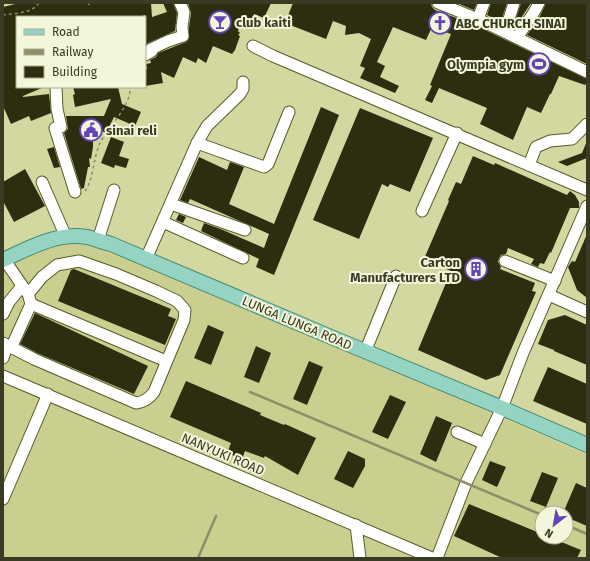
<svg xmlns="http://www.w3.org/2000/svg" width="590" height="561" font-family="'Fira Sans',sans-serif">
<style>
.built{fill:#cacf90;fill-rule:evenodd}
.building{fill:#2d2e10}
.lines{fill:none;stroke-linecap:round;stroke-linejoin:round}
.minor-casing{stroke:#595b28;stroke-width:13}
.major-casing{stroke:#478c70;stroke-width:16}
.path{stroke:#898c65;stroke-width:1.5;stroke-dasharray:3 3;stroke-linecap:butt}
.minor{stroke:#fff;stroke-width:11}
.major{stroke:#95d4c2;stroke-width:14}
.rail{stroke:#8c8f67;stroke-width:2.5}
.labels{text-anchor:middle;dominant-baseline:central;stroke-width:4;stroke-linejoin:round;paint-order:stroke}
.poi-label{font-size:13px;font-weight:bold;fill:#393b24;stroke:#f3f6da;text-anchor:start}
.street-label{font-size:13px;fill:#393b24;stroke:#f3f6da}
</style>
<rect width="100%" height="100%" fill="#d3d7a0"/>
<path class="built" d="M78,242L130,256L587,455V558H3V265L29,251ZM542,513H566V537H542Z"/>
<g class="building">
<path d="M19,3H88V5L92,3H151L152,17L167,12L163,3H173L177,13L175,31L148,43L145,46V15L139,17H17V87H44L23,96V97L49,94L51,113L31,121L29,116L11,124L3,106V7Z"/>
<path d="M188,3H271L264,18L254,14L250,23L243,19L238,31L240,33L238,35L240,36L235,50L232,54L213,46L206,63L198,58L196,63L183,57L174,78L161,72L163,83L145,86V69H147L146,64L151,63L150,60L156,57L158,53L186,42L189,39V27L191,13Z"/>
<path d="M293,3H431L432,7L435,10L475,25L587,79V82L585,85L559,76L551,94H550L541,113L527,107L513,140L480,124L487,108L439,88L432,103L425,100L432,86L430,85L451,34L432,27L426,40L393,27L377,62L385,66L380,77L399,86L395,93L360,78L365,68L360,66L371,39L359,33L345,35L346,26L333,21L326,39L285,23Z"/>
<path d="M457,3H477L474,10Z"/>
<path d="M491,3H507L501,22L487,15Z"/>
<path d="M521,3H531L514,29L513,28Z"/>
<path d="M546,3H586L587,64L527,35L540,16Z"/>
<path d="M73,87H118L122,104L141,112L135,126L114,117L106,133L94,127L95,139H93V147L91,159L89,158L90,167H88L84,188L81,189L64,133L68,129L66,116H104L111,99L75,107L73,95L75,94Z"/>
<path d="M321,107L339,115L274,275L256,267L259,259L201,231L204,223L223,230L264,248L269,234L190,199L188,203L180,200L199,157L227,170L230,162L244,167L229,204L274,224Z"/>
<path d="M360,108L433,138L410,192L390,184L388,187L382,184L359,239L313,220Z"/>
<path d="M111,137L124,142L119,156L129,159L126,168L115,165L114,168L101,163Z"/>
<path d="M587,141V158L567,166L558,162L582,153Z"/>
<path d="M54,147L60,167L54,168L47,149Z"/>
<path d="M473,156L494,165L495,163L567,195L570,191L575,195L579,202V208H570L551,253L550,252L544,264L540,263L538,267L531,264L534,259L508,248L506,254L501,255L499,258L498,262L501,267L500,269L535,283L532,291L536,292L500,375L486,380L418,350L451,271L424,259L449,201L448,200L456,182L461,184Z"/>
<path d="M25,169L45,206L14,222L3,201V182Z"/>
<path d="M179,214L186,217L183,223L176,220Z"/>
<path d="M587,234V298L577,290L568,267L572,261L575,262Z"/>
<path d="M74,269L171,309L168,316L176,319L165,345L58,301L71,270Z"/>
<path d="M35,313L148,366L134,394L37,353L20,344Z"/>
<path d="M565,315L587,325V365L554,351V350L538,344L548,320Z"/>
<path d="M208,325L224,332L211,365L194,358Z"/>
<path d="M256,346L271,353L259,383L244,377Z"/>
<path d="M309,361L323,367L307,405L293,399Z"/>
<path d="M548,367L587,384V424L533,401Z"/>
<path d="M186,381L261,413L260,415L284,425L285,424L316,438L298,475L265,456L264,458L245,451L242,459L227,453L231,443L170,417Z"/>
<path d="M390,395L406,402L388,439L372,432Z"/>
<path d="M436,416L452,423L436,462L420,454Z"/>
<path d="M348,451L365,459V466L353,488L334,479Z"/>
<path d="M490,461L506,467L497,487L482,480Z"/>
<path d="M542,472L558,478L546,507L530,501Z"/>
<path d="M576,483L587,488V526L566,517V513H563Z"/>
<path d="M469,504L542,534V537H549L581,550L577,558H502L454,536Z"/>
</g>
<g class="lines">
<g class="minor-casing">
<g id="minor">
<path d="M438,3L478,19L587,72"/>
<path d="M478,19L484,3"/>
<path d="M505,32L514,3"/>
<path d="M517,38C524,26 533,16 539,3"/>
<path d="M253,46L273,56L587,190"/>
<path d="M145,55L152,51L151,49L168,41L183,36L182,27L184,12L180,3"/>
<path d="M56,87L57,109L61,127L55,128L75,192"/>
<path d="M197,143L264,167L268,164L289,112"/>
<path d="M529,165L536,147L550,141L572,139L587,124"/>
<path d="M42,182L66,237"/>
<path d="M171,204L245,230"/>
<path d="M422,211L457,133"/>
<path d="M163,222L243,258"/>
<path d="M98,240L114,190"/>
<path d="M146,259L197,143L207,126L240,94L243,89V82"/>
<path d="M505,261L555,281"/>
<path d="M549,295L587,312"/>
<path d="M31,304L166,361"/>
<path d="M3,314L9,302L22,286"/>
<path d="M3,343L34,359L136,403C144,402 149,399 154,392L184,320L185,310L177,301L156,291L116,274L79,261L57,265L42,277L28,294L4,259"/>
<path d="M11,348L31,304L29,297"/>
<path d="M365,352L396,276"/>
<path d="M3,358L7,346"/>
<path d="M3,376L432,558"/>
<path d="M457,432L485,444"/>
<path d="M3,499L48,394"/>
<path d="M356,525L360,558"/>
<path d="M437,558L466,483L502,408L523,353L587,206"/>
</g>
</g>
<g class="major-casing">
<path id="major" d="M3,260C29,248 57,232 87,237C95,239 103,242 111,244L331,337L502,408L587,445"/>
</g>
<g class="path">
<path d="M3,15C15,13 31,14 39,3"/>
<path d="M85,191C94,179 93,156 101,141C109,127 132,104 130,87"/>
</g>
<use href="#minor" class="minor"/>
<use href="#major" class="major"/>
<g class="rail">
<path d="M250,392L542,515"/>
<path d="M566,525L587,534"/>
<path d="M198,558L216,516"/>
</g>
</g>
<defs>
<g id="bar-ring" transform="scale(1.15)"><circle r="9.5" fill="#f3f6da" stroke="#6442ba" stroke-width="1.5"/><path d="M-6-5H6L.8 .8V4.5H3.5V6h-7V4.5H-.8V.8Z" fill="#6442ba"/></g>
<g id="church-ring" transform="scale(1.15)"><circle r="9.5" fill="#f3f6da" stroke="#6442ba" stroke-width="1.5"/><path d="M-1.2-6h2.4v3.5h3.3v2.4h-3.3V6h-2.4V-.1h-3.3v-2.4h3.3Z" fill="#6442ba"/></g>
<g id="stadium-ring" transform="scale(1.15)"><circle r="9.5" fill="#f3f6da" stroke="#6442ba" stroke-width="1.5"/><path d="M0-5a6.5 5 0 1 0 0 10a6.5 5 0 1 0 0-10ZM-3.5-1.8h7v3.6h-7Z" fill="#6442ba"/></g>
<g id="civic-ring" transform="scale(1.15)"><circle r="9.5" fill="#f3f6da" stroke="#6442ba" stroke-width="1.5"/><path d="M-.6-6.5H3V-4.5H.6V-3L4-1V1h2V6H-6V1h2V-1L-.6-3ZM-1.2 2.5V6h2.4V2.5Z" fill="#6442ba"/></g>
<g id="building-ring" transform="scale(1.15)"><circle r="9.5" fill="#f3f6da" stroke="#6442ba" stroke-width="1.5"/><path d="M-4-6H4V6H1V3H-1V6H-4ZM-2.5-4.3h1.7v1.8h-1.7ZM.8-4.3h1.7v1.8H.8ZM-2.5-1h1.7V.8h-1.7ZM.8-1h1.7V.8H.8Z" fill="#6442ba"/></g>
</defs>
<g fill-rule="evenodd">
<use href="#bar-ring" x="220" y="22"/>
<use href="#church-ring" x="440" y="23"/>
<use href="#stadium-ring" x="539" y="64"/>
<use href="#civic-ring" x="91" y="130"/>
<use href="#building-ring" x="476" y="269"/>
</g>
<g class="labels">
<g class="poi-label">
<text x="236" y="22">club kaiti</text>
<text x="456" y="23">ABC CHURCH SINAI</text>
<text x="524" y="64" text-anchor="end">Olympia gym</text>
<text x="106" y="130">sinai reli</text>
<text x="460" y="262" text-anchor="end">Carton<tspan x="460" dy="15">Manufacturers LTD</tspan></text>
</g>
<g class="street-label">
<text transform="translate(297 323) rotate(23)">LUNGA LUNGA ROAD</text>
<text transform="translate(223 454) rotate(23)">NANYUKI ROAD</text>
</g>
</g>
<rect width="590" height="561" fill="none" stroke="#393b24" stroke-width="8"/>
<rect x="16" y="16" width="130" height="72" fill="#f3f6da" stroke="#a9ab91"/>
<rect x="24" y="29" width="20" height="6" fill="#95d4c2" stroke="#a9ab91"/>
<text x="52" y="36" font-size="12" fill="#393b24">Road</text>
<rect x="24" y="49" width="20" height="6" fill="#8c8f67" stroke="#a9ab91"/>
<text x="52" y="56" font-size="12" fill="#393b24">Railway</text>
<rect x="24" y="66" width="20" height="12" fill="#2d2e10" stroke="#a9ab91"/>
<text x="52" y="76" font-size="12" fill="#393b24">Building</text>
<g transform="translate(554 525) rotate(211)"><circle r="19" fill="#f3f6da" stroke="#a9ab91"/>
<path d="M0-3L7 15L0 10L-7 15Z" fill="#6442ba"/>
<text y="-6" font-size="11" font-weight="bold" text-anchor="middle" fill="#393b24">N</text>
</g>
</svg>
